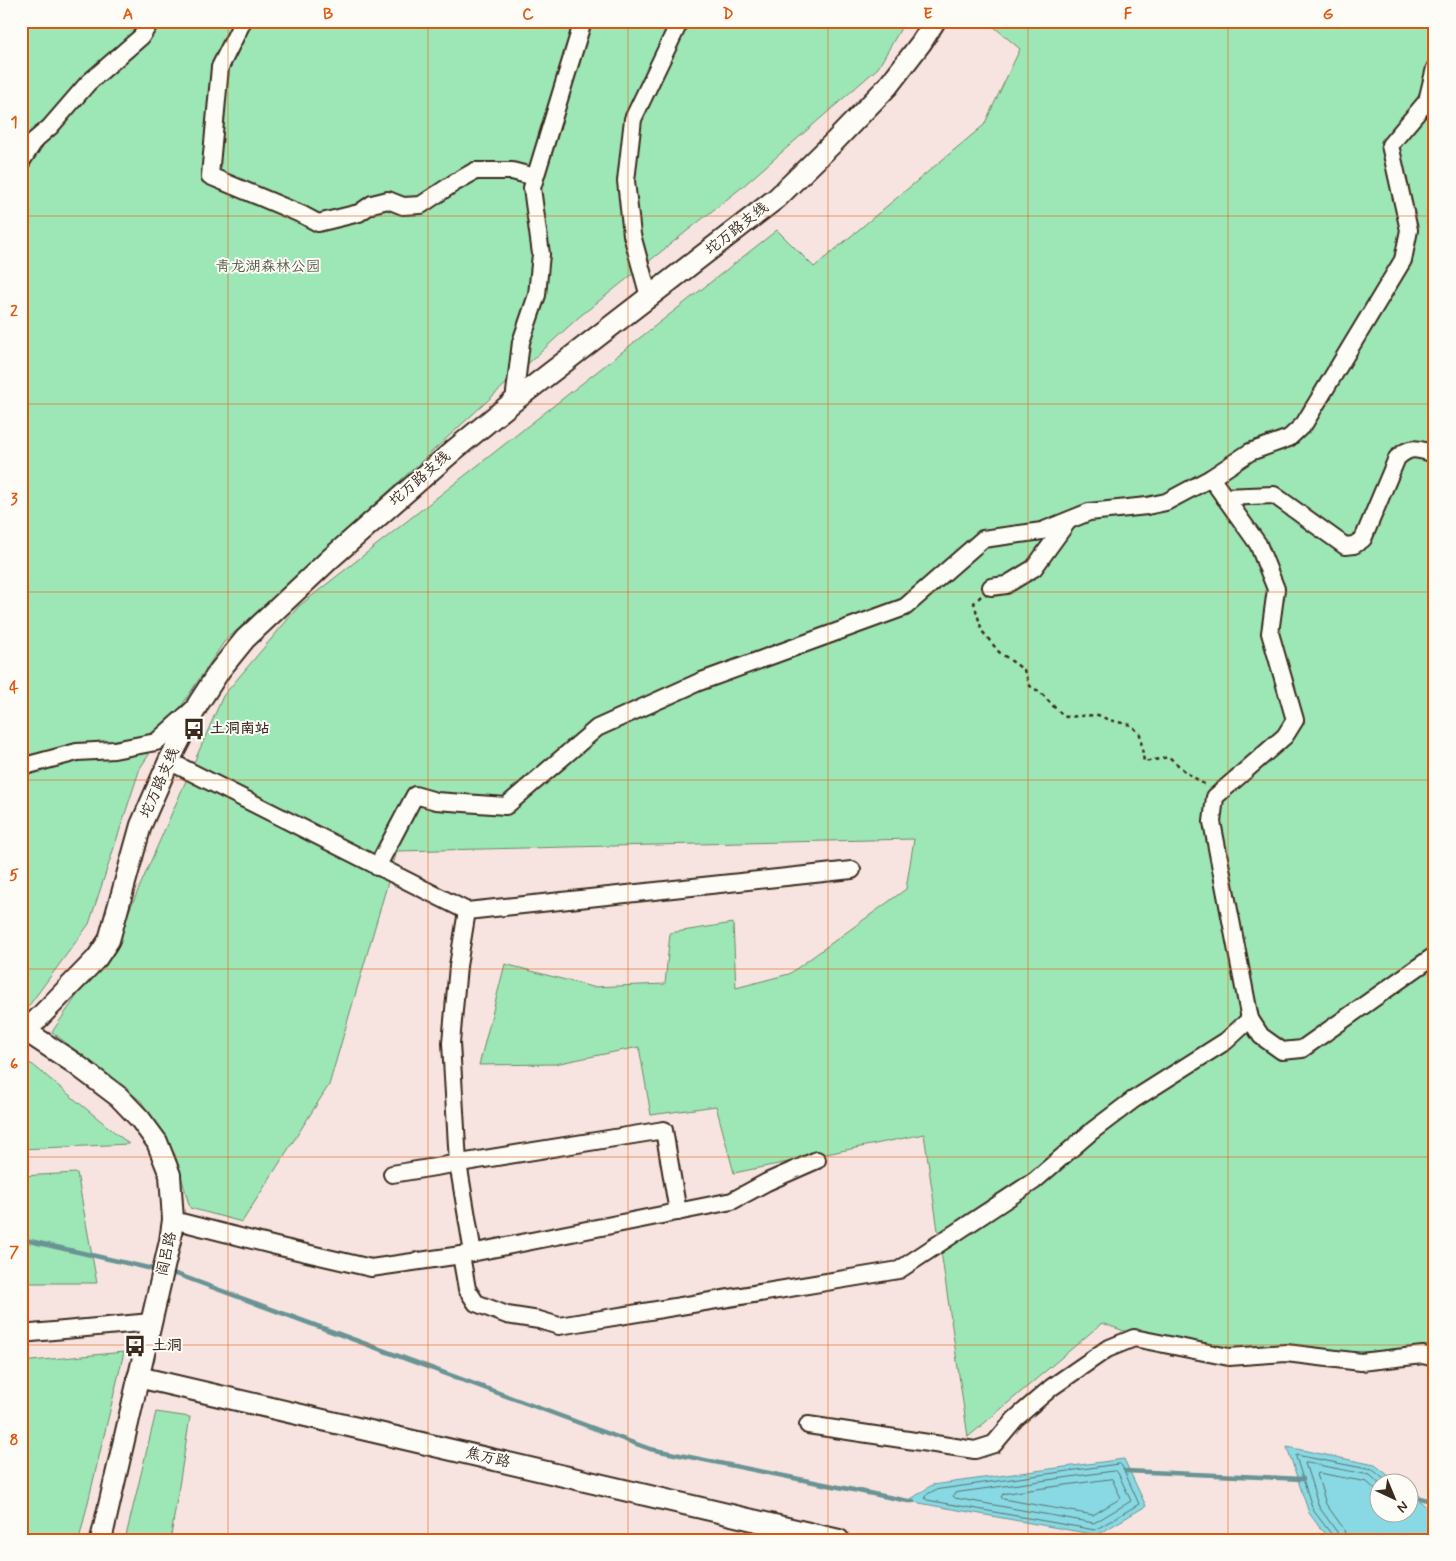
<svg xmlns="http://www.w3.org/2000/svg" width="1456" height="1561" font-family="Mynerve,'LXGW WenKai TC',sans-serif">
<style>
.green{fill:#9de6b5;stroke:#6c886a}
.water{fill:#88d9e3;stroke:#699394}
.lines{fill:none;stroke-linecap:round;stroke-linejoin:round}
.shore{stroke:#5a706d;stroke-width:1}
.stream{stroke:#699394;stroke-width:4.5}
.minor-casing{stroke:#3b2a1e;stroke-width:20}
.major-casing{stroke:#3b2a1e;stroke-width:24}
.path{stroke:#3b2a1e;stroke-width:2.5;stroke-dasharray:4 4;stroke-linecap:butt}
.minor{stroke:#fdfcf7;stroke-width:16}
.major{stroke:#fdfcf7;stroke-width:20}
.grid{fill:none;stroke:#df570d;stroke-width:1;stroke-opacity:0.55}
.labels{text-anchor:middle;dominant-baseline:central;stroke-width:4;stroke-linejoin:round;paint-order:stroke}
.street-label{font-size:15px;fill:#3b2a1e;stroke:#fdfcf7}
.park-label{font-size:15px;fill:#545944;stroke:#fdfcf7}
.poi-label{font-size:15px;font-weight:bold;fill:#3b2a1e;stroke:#fdfcf7;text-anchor:start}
.neatline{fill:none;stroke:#df570d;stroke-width:2}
.grid-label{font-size:16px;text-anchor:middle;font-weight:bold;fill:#df570d}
</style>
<rect width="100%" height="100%" fill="#f7e4e0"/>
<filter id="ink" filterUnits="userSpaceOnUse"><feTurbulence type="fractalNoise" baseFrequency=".02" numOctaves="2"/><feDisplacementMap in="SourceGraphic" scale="10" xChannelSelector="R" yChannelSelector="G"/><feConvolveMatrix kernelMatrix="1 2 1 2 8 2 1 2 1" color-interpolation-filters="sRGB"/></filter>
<g filter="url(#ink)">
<g class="green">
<path d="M21,21H905L878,68L741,188L579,317L224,642L140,768L89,924L25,1011L21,1010Z"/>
<path d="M987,21H1435V1358L1369,1352H1182L1102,1323L968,1437L924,1134L734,1173L716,1106L651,1115L639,1047L555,1064L479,1065L505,964L592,987L665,984L670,933L733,923L736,988L789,974L906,889L914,839L397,851L329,1085L242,1222L190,1208L175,1155L141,1101L52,1032L119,934L223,696L299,606L777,230L814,267L984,125L1020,49Z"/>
<path d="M21,1059L33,1065L129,1144L21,1149Z"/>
<path d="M77,1173L97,1283H21V1176Z"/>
<path d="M124,1352L79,1540H21V1362Z"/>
<path d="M156,1412L190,1417L171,1536L188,1540H125Z"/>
</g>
<g class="water">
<path d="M1287,1447L1375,1465L1398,1483L1378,1484V1514H1408L1409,1492L1435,1514V1540H1329L1309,1513Z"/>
<path d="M1124,1459L1146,1506L1097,1535L908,1501L932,1485Z"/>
</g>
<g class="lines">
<g class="shore">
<path d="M1120,1464L1122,1466L1139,1504L1095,1530L927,1500L925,1498L926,1495L935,1490Z"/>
<path d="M1116,1471L1118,1473L1131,1501L1094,1523L955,1498L953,1496L955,1493Z"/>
<path d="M1112,1479L1121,1498L1093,1515L1003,1499L1001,1497L1003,1494Z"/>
<path d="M1332,1540V1535L1313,1510L1296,1457V1455L1373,1470L1390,1484"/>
<path d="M1339,1540L1337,1532L1319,1507L1305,1463H1308L1370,1475L1380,1484"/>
<path d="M1346,1540L1344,1529L1326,1504L1317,1474L1319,1473L1367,1482L1378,1492"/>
</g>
<g class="stream">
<path d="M21,1239L157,1270"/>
<path d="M167,1272L179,1275L650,1449L908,1501H913"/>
<path d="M1126,1471L1303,1479"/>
<path d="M1408,1495L1435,1502"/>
</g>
<g class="minor-casing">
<g id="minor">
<path d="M243,21L220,67L210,176L303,215L318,223L359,213L372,204L388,200L403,206L421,205L454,183L475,171H512L535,177"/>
<path d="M21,162L36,139L50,127L88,83L141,37L151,21"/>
<path d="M649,297L632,235L626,181L633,119L680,21"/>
<path d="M514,401L521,342L537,295L541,254L532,188L583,21"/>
<path d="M1211,478L1258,544L1276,589L1270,633L1295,720L1285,736L1215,797L1212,822L1250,1019L1261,1036L1282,1051L1302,1049L1431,958L1435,957"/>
<path d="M1224,497L1274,495L1345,546L1354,545L1363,539L1397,458C1411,445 1417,449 1435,454"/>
<path d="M991,587L1006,585L1034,568L1068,521"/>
<path d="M169,761L467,911L852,870"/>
<path d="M21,767L77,752L114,750L156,742L193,709"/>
<path d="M377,867L415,795L436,801L506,806L597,728L699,682L905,607L983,539L1042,531L1089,512L1147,506L1166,502L1211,478L1250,452L1289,438L1304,424L1403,260L1409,230L1390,145L1427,101L1435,68"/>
<path d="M467,911L458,966L451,1043L458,1163L473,1253"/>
<path d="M392,1174L664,1130L678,1212"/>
<path d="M173,1220L276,1246L371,1268L461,1255L732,1201L767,1182L817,1160"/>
<path d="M461,1255L467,1289L476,1303L507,1315L539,1320L559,1326L899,1270L1034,1181L1092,1131L1133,1100L1226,1041L1250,1019"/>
<path d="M21,1334L151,1322"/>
<path d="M808,1425L975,1450L994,1444L1015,1419L1052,1387L1107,1349L1134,1338L1229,1357L1286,1353L1361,1362L1423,1355L1435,1358"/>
</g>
</g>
<g class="major-casing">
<g id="major">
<path d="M21,1028L74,1063L119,1097L140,1119L157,1142L170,1175L173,1220L170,1241L101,1540"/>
<path d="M26,1031L97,958L109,940L141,825L169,761L198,704L220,670L245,639L331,558L454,450L514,401L777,198L834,142L888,86L921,43L935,21"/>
<path d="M138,1377L839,1540"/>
</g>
</g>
<path class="path" d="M981,596L974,603L982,631L999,652L1024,670L1030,686L1040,692L1057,710L1066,717L1098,715L1109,720L1131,725L1140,734L1144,762L1169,757L1187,773L1207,786"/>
<use href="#minor" class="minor"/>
<use href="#major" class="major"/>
</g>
</g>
<path class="grid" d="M228,21V1540M428,21V1540M628,21V1540M828,21V1540M1028,21V1540M1228,21V1540M21,216H1435M21,404H1435M21,592H1435M21,780H1435M21,969H1435M21,1157H1435M21,1345H1435"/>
<defs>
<g id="bus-bare" transform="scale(1.725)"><path d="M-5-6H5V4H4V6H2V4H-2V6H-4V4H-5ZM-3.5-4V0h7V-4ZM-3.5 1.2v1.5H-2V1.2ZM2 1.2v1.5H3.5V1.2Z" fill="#3b2a1e" stroke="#fdfcf7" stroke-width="2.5" paint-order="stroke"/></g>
</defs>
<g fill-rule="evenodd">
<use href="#bus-bare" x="194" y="729"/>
<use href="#bus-bare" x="135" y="1346"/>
</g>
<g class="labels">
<g class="street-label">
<text transform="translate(737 229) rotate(-38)">坨万路支线</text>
<text transform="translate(420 479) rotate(-41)">坨万路支线</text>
<text transform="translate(160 783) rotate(-66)">坨万路支线</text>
<text transform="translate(167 1254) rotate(-78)">阎吕路</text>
<text transform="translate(488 1458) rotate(13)">焦万路</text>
</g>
<g class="park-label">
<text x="268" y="267">青龙湖森林公园</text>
</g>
<g class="poi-label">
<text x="210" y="729">土洞南站</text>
<text x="152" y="1346">土洞</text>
</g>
</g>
<rect width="1456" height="1561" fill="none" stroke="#fdfcf7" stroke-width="55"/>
<g transform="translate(1394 1498) rotate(136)"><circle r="24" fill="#fdfcf7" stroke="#afa8a0"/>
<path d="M0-4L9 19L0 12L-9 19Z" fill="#3b2a1e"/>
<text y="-8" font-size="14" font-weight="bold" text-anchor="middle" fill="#3b2a1e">N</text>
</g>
<rect x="28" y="28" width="1400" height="1506" class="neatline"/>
<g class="grid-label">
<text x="128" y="19">A</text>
<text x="328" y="19">B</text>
<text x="528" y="19">C</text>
<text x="728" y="19">D</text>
<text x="928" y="19">E</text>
<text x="1128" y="19">F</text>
<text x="1328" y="19">G</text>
<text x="14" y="127">1</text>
<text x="14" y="316">2</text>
<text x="14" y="504">3</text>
<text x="14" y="692">4</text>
<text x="14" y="880">5</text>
<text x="14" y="1069">6</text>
<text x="14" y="1257">7</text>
<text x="14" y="1445">8</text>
</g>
</svg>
